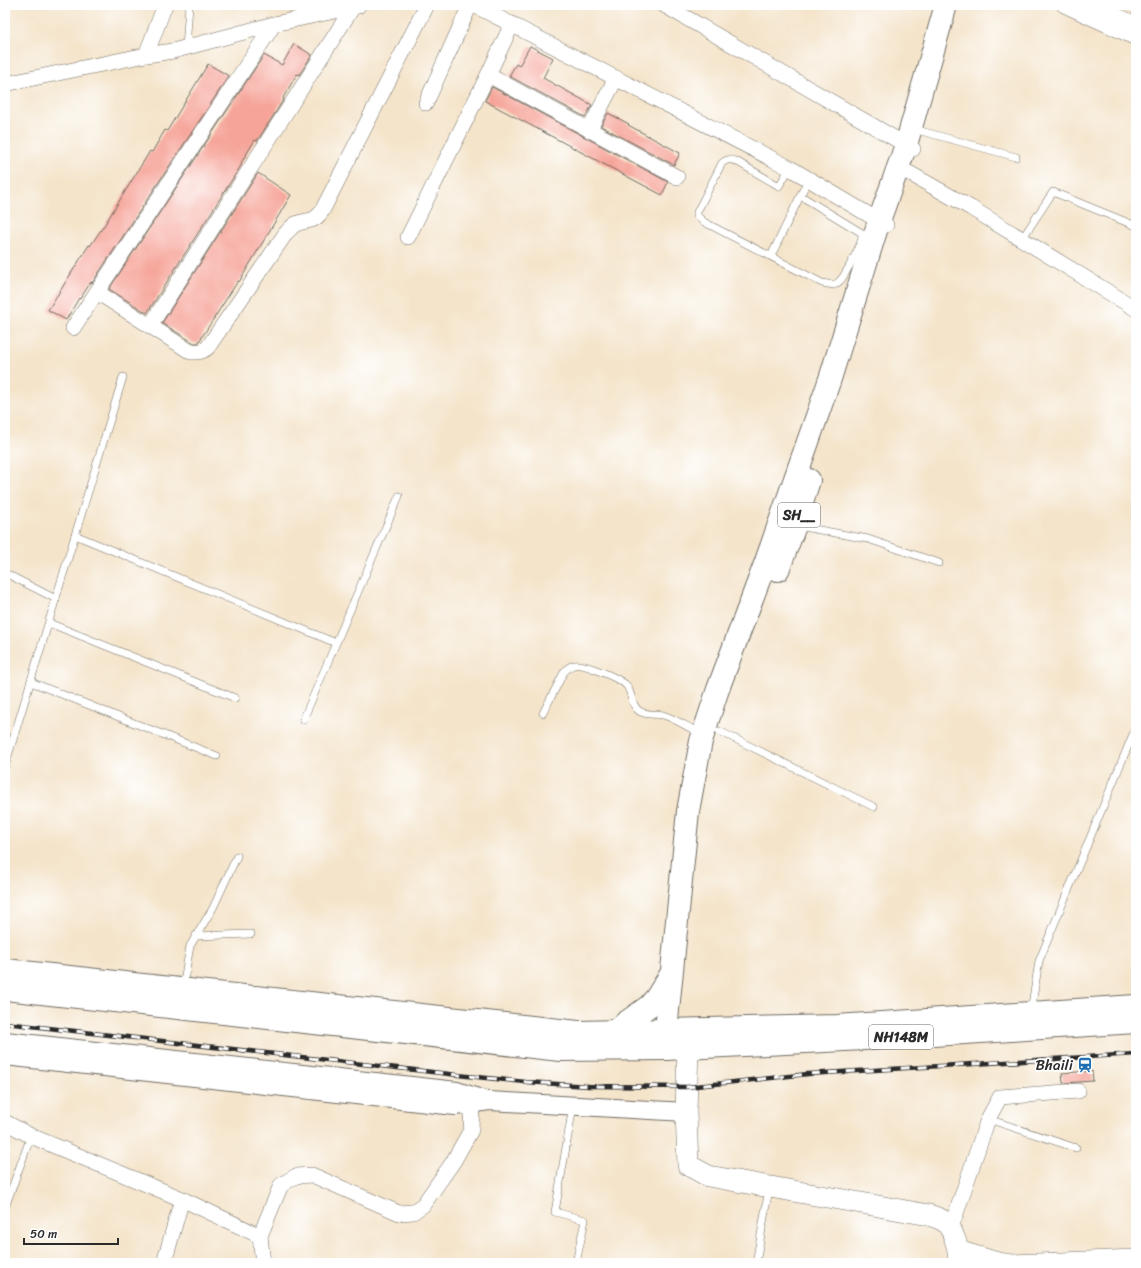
<svg xmlns="http://www.w3.org/2000/svg" width="1141" height="1268" font-family="Sriracha,sans-serif">
<style>
.building{fill:#f6a499}
.lines{fill:none;stroke-linecap:round;stroke-linejoin:round}
.service-casing{stroke:#716c63;stroke-width:8}
.minor-casing{stroke:#716c63;stroke-width:16}
.tertiary-casing{stroke:#716c63;stroke-width:20}
.secondary-casing{stroke:#716c63;stroke-width:22}
.primary-casing{stroke:#716c63;stroke-width:24}
.trunk-casing{stroke:#716c63;stroke-width:24}
.service{stroke:#fff;stroke-width:7}
.minor{stroke:#fff;stroke-width:15}
.tertiary{stroke:#fff;stroke-width:18}
.secondary{stroke:#fff;stroke-width:21}
.primary{stroke:#fff;stroke-width:22}
.trunk{stroke:#fff;stroke-width:22}
.rail-casing{stroke:#2b2b2b;stroke-width:4.5}
.rail{stroke:#fff;stroke-width:3;stroke-dasharray:9;stroke-linecap:butt}
.labels{text-anchor:middle;dominant-baseline:central;stroke-width:3.5;stroke-linejoin:round;paint-order:stroke}
.shield{fill:#fff;stroke:#6b6b6b;stroke-width:1}
.shield-label{font-size:14px;font-weight:bold;fill:#2b2b2b}
.poi-label{font-size:15px;fill:#2b2b2b;stroke:#fff;text-anchor:end}
</style>
<rect width="100%" height="100%" fill="#fff"/>
<filter id="ink" filterUnits="userSpaceOnUse"><feTurbulence type="fractalNoise" baseFrequency=".025" numOctaves="2"/><feDisplacementMap in="SourceGraphic" scale="8" xChannelSelector="R" yChannelSelector="G"/><feConvolveMatrix kernelMatrix="1 2 1 2 8 2 1 2 1" color-interpolation-filters="sRGB"/></filter>
<filter id="wash" filterUnits="userSpaceOnUse"><feTurbulence type="fractalNoise" baseFrequency=".012" numOctaves="4" result="noise"/><feDisplacementMap in="SourceGraphic" scale="16" xChannelSelector="R" yChannelSelector="G"/><feGaussianBlur stdDeviation="0.9" result="paint"/><feColorMatrix in="noise" values="0 0 0 0 0 0 0 0 0 0 0 0 0 0 0 0 0 1.4 0 .05"/><feComposite in="paint" operator="in"/></filter>
<g filter="url(#wash)">
<rect width="100%" height="100%" fill="#f4e4ca"/>
<g id="blocks">
<g class="building">
<path d="M294,44L312,55L299,75L297,74L283,98L284,99L257,141L255,140L241,163L242,164L147,313L109,289L264,55L282,65Z"/>
<path d="M530,46L553,58L543,78L592,105L585,117L509,76L516,64L519,66Z"/>
<path d="M208,64L229,76L92,283L91,282L80,299L79,298L66,320L48,310L89,245L90,246L105,224L150,151L152,152L165,130L167,131Z"/>
<path d="M492,87L668,182L662,195L485,101Z"/>
<path d="M608,113L629,124L628,125L680,153L674,165L601,126Z"/>
<path d="M258,173L291,195L239,282L238,281L198,343H194L162,323Z"/>
<path d="M1092,1071L1093,1081L1063,1083L1062,1073Z"/>
</g>
</g>
</g>
<g filter="url(#ink)">
<use href="#blocks" fill-opacity="0" stroke="#716c63" stroke-width="1"/>
<g class="lines">
<g class="service-casing">
<g id="service">
<path d="M186,48L189,5"/>
<path d="M921,131L1016,157"/>
<path d="M790,168L779,186L736,161C730,159 727,159 722,163L697,212V216L704,222L822,283L834,285C838,283 841,280 843,277C848,269 864,241 862,233L801,196"/>
<path d="M1022,239L1053,192L1136,226"/>
<path d="M771,256L809,178"/>
<path d="M798,526L868,539L939,563"/>
<path d="M75,535L336,643"/>
<path d="M5,573L56,599"/>
<path d="M49,623L235,698"/>
<path d="M31,682L217,756"/>
<path d="M543,713L564,672C567,669 569,666 574,665C582,662 621,679 627,686C632,694 631,705 639,711C647,716 655,713 663,715C676,719 689,728 702,734"/>
<path d="M303,720L399,496"/>
<path d="M719,731L874,807"/>
<path d="M5,766L123,377"/>
<path d="M196,936L251,934"/>
<path d="M183,987L190,946L213,908L237,856"/>
<path d="M1031,1011L1039,961L1136,727"/>
<path d="M573,1106L555,1212L585,1220L576,1263"/>
<path d="M988,1119L1076,1148"/>
<path d="M5,1207L31,1136"/>
<path d="M756,1263L769,1189"/>
</g>
</g>
<g class="minor-casing">
<g id="minor">
<path d="M474,5L790,168L886,225"/>
<path d="M664,5L913,149"/>
<path d="M1064,5L1136,38"/>
<path d="M1091,5L1136,24"/>
<path d="M146,55L165,5"/>
<path d="M488,75L677,177"/>
<path d="M5,84L146,55L173,51L274,24L358,6"/>
<path d="M426,103L470,5"/>
<path d="M589,130L616,78"/>
<path d="M909,173L971,208L1136,309"/>
<path d="M408,237L488,75L512,24"/>
<path d="M97,292L191,352C198,352 203,352 208,347L286,233C289,230 292,226 296,224C308,218 312,225 322,211L427,5"/>
<path d="M150,326L353,7"/>
<path d="M73,328L274,24"/>
<path d="M5,1122L31,1136L182,1199"/>
<path d="M950,1231L988,1119L1000,1097L1078,1091"/>
<path d="M958,1248L998,1260L1012,1262L1136,1257"/>
<path d="M164,1263L182,1199L260,1236"/>
<path d="M263,1263L260,1236L281,1185L296,1176L312,1175L399,1213L413,1212L423,1205L453,1162L471,1130L472,1104"/>
</g>
</g>
<g class="tertiary-casing">
<g id="tertiary">
<path d="M5,1041L457,1091L484,1100"/>
<path d="M5,1056L455,1106L489,1101L686,1112"/>
</g>
</g>
<g class="secondary-casing">
<path id="secondary" d="M688,1048L686,1112L688,1165L708,1176L929,1215C934,1217 939,1218 944,1221C953,1228 961,1252 957,1263"/>
</g>
<g class="primary-casing">
<g id="primary">
<path d="M778,570L795,526L809,480"/>
<path d="M5,970L578,1032L666,1030L688,811L701,741L718,689L765,564L830,379L879,221L906,145L946,5"/>
<path d="M5,989L560,1050L665,1049"/>
<path d="M614,1031L649,1006L656,998L669,977"/>
</g>
</g>
<g class="trunk-casing">
<path id="trunk" d="M1136,1006L837,1026L666,1030L665,1049L903,1037L1136,1022"/>
</g>
<use href="#service" class="service"/>
<use href="#minor" class="minor"/>
<use href="#tertiary" class="tertiary"/>
<use href="#secondary" class="secondary"/>
<use href="#primary" class="primary"/>
<use href="#trunk" class="trunk"/>
<g class="rail-casing">
<path id="rail" d="M5,1023L467,1076L526,1082L589,1086L687,1087L808,1074L1136,1054"/>
</g>
<use href="#rail" class="rail"/>
</g>
</g>
<defs>
<g id="station-bare" transform="scale(1.2)"><path d="M-3-6H3Q5-6 5-4V2Q5 4 3 4L4.5 6H3L1.5 4h-3L-3 6H-4.5L-3 4Q-5 4-5 2V-4Q-5-6-3-6ZM-3.5-4v3h7v-3ZM-3.5 1v1.5H-2V1ZM2 1v1.5H3.5V1Z" fill="#1f6fb2" stroke="#fff" stroke-width="2.5" paint-order="stroke"/></g>
</defs>
<g fill-rule="evenodd">
<use href="#station-bare" x="1085" y="1065"/>
</g>
<g class="labels">
<g class="shield">
<rect x="778" y="503" width="42" height="24" rx="3"/>
<rect x="869" y="1025" width="64" height="24" rx="3"/>
</g>
<g class="shield-label">
<text x="799" y="515">SH__</text>
<text x="901" y="1037">NH148M</text>
</g>
<g class="poi-label">
<text x="1073" y="1065">Bhaili</text>
</g>
</g>
<rect width="1141" height="1268" fill="none" stroke="#fff" stroke-width="20"/>
<path d="M24 1238v6h94v-6" fill="none" stroke="#2b2b2b" stroke-width="2"/>
<text x="30" y="1238" font-size="12" fill="#2b2b2b" stroke="#ffffff" stroke-width="3" paint-order="stroke">50 m</text>
</svg>
